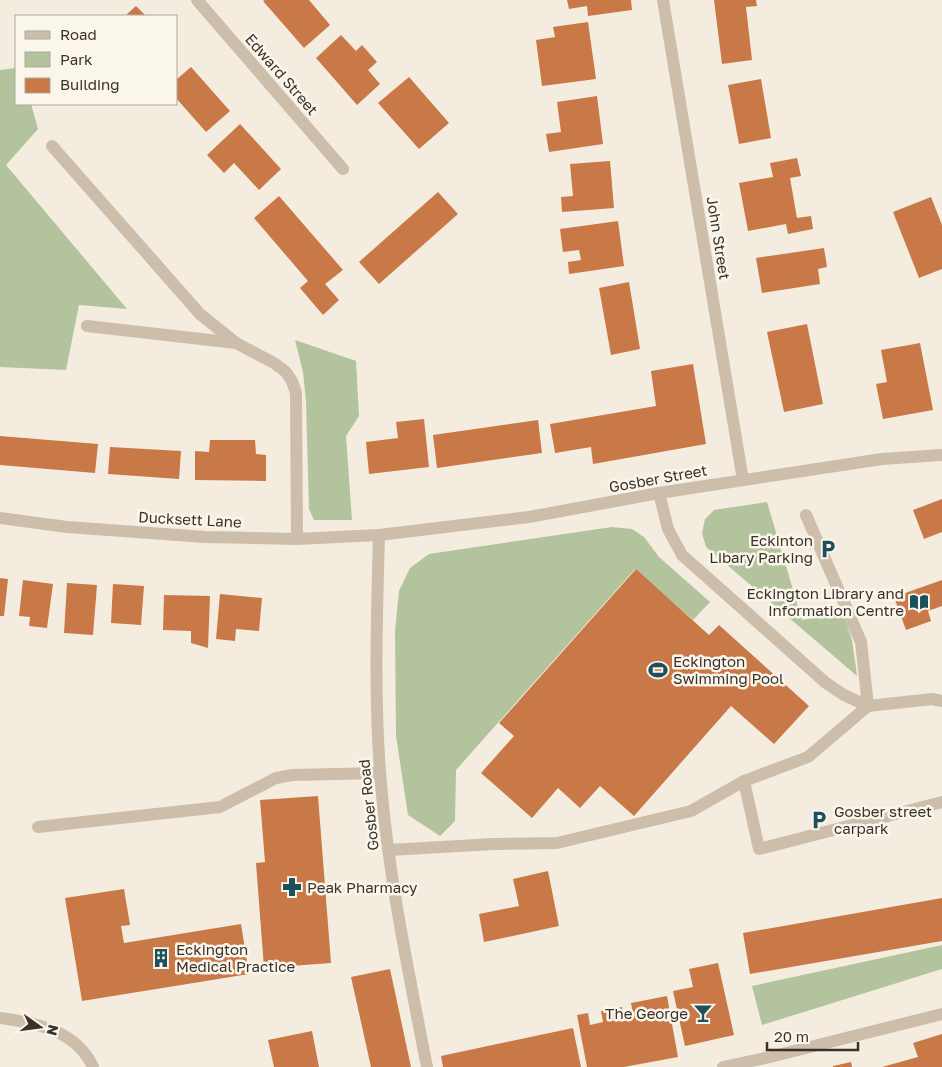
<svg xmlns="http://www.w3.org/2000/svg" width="942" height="1067" font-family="'Golos Text',sans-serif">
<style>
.green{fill:#b2c39e}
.building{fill:#c97847}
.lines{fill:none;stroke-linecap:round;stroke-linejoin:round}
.service{stroke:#ccbeaa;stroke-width:12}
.minor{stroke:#ccbeaa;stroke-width:12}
.labels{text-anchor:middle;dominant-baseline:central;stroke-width:5;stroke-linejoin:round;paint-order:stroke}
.street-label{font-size:15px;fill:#3a312a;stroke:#fbf6ec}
.poi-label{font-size:15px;fill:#3a312a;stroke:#fbf6ec;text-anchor:start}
</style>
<rect width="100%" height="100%" fill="#f4eddf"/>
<g class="green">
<path d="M16,68V104H31L38,129L6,165L127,309L79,305L66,370L0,367V70Z"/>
<path d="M295,340L356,361L359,416L346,436L352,520H314L309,509L306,401L303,372Z"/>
<path d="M767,502L802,620L843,612L852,640L857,676L706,547L702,533L705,519L714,510Z"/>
<path d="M612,527L632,529L644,537L659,557L710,602L693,620L635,569L456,770L455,821L440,836L408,815L396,736L395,631L399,591L410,568L429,554Z"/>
<path d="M942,945V969L762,1025L752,986Z"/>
</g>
<g class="building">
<path d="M265,0H309L330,25L304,48L263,1Z"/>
<path d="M567,0H631L632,10L588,16L587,6L569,9Z"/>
<path d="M714,0H756L757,6L746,7L752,60L722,64Z"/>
<path d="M136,6L146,16H125Z"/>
<path d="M588,22L596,79L542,86L536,40L555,37L553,27Z"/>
<path d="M341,35L356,51L362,45L377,62L368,70L380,84L357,105L316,58Z"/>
<path d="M191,67L230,111L206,132L176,98V80Z"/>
<path d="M409,77L449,123L419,149L378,103Z"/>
<path d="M761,79L771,138L739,144L728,85Z"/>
<path d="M597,96L603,144L549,152L546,134L561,132L557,102Z"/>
<path d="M240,124L281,169L259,190L234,163L224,173L207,155Z"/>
<path d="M797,158L801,176L790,178L797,218L811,216L813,229L788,234L786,224L748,231L739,183L773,177L770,163Z"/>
<path d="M610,161L614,208L562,212L561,197L573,196L570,164Z"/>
<path d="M438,192L458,214L379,284L359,262Z"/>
<path d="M279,196L343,270L325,284L339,300L323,315L300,288L308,281L254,218Z"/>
<path d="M931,197L942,225V269L919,278L893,212Z"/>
<path d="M618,221L624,266L569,274L568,262L581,260L579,250L563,252L560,229Z"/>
<path d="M824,248L827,267L818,269L820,284L762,293L756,258Z"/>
<path d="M629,282L640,349L611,355L599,288Z"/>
<path d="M807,324L823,404L784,412L767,332Z"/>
<path d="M920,343L933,410L883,419L876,384L887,382L881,350Z"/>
<path d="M693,364L706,444L593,464L591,447L555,453L550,424L656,406L651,371Z"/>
<path d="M424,419L429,467L369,474L366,442L398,438L396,422Z"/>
<path d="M538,420L542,453L437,468L433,435Z"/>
<path d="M0,436L98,444L95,473L0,465Z"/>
<path d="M210,440H255L256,454L266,455V481L195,480V451L209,452Z"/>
<path d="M110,447L181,451L179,479L108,474Z"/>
<path d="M942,499V532L924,539L913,510Z"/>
<path d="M636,569L709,635L719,625L809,706L774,744L731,706L634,816L600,786L580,808L558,788L532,818L481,773L514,736L499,723Z"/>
<path d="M0,578L8,579L4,616H0Z"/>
<path d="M23,580L53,584L47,628L29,626L30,617L19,616Z"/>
<path d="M942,580V606L928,611L931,621L906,630L894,597Z"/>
<path d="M67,583L97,585L93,635L64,633Z"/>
<path d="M113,584L144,586L141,625L111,623Z"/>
<path d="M220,594L262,598L259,631L236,629L235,641L216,639Z"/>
<path d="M164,595L210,596L208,648L191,643V631L163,630Z"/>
<path d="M318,796L331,963L264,968L256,863L265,862L260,800Z"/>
<path d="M548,871L559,926L484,942L479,914L519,906L513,879Z"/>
<path d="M124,889L130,925L121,926L124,943L241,924L249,974L82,1001L65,898Z"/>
<path d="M942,898V941L750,974L743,933Z"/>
<path d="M718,963L734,1035L685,1046L673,991L693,987L689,969Z"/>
<path d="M390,969L411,1067H371L351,977Z"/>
<path d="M667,996L678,1057L624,1067H587L577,1015L588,1013L590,1025L603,1022L601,1011L622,1007L625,1020L634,1018L631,1003Z"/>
<path d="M573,1028L581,1067H443L441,1056Z"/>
<path d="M312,1031L319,1067H274L268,1040Z"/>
<path d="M942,1034V1067H882L918,1057L913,1043Z"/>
<path d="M851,1062L852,1067H833V1066Z"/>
</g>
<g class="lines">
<g class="service">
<path d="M52,146L200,314L236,343L274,363L286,372L292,381L296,393L297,539"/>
<path d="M87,326L236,343"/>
<path d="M659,493L668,529L682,555L826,683L844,695L868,706L932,699L942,701"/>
<path d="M806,515L861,642L868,706"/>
<path d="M744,781L759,849L942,802"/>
<path d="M38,827L220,807L276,778L292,775L380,773"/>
<path d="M389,850L494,844L557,843L691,811L744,781L808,757L868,706"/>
<path d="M0,1018C36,1023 76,1030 93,1067"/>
</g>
<g class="minor">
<path d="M197,0L343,169"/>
<path d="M663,0L743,480"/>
<path d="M0,518L67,527L205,537L297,539L379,535L529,517L659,493L882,459L942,455"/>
<path d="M379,535C377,614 374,692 380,771C387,870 408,969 427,1067"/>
<path d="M723,1067L770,1057L942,1014"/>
</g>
</g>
<defs>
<g id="parking-bare" transform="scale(1.5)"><path d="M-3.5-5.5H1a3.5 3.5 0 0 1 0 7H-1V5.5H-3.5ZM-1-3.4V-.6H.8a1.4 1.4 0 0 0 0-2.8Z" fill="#1d505d" stroke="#fbf6ec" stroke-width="2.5" paint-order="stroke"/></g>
<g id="library-bare" transform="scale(1.5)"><path d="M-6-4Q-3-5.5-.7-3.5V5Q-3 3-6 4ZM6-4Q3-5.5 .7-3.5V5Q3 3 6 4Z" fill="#1d505d" stroke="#fbf6ec" stroke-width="2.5" paint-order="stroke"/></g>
<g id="stadium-bare" transform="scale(1.5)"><path d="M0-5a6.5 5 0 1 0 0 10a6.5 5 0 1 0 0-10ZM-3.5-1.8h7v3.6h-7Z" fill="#1d505d" stroke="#fbf6ec" stroke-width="2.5" paint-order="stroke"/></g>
<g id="pharmacy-bare" transform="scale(1.5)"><path d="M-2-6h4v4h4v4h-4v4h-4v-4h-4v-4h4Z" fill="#1d505d" stroke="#fbf6ec" stroke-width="2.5" paint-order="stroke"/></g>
<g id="building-bare" transform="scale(1.5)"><path d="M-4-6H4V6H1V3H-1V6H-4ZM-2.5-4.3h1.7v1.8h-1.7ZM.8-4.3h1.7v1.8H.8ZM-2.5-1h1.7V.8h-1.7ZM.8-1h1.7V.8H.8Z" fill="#1d505d" stroke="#fbf6ec" stroke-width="2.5" paint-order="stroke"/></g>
<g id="bar-bare" transform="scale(1.5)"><path d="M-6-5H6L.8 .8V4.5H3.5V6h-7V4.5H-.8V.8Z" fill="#1d505d" stroke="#fbf6ec" stroke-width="2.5" paint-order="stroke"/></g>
</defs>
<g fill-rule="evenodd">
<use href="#parking-bare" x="828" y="549"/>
<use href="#library-bare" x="919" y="602"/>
<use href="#stadium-bare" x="658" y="670"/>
<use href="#parking-bare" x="819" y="820"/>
<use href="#pharmacy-bare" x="292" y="887"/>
<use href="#building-bare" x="161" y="958"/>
<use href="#bar-bare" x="703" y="1013"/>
</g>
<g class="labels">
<g class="street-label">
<text transform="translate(282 74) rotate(49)">Edward Street</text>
<text transform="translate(719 238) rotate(81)">John Street</text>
<text transform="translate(658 478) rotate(-10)">Gosber Street</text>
<text transform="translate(190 519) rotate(3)">Ducksett Lane</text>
<text transform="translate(368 805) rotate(-96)">Gosber Road</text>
</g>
<g class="poi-label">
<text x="813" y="540" text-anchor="end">Eckinton<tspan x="813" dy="17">Libary Parking</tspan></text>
<text x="904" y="593" text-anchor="end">Eckington Library and<tspan x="904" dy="17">Information Centre</tspan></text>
<text x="673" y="661">Eckington<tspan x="673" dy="17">Swimming Pool</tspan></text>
<text x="834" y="811">Gosber street<tspan x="834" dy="17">carpark</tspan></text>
<text x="307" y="887">Peak Pharmacy</text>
<text x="176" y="949">Eckington<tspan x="176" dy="17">Medical Practice</tspan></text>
<text x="688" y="1013" text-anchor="end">The George</text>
</g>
</g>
<rect x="15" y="15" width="162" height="90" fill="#fbf6ec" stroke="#aea79e"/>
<rect x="25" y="31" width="25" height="8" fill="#ccbeaa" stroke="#aea79e"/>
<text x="60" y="40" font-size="15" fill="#3a312a">Road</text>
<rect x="25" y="52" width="25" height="15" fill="#b2c39e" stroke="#aea79e"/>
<text x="60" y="65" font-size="15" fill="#3a312a">Park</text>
<rect x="25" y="78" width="25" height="15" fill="#c97847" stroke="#aea79e"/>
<text x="60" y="90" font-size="15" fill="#3a312a">Building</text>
<g transform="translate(40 1027) rotate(104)" stroke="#fbf6ec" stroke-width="4" paint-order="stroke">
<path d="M0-4L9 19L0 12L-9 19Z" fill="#3a312a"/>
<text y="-8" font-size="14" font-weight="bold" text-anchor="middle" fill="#3a312a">N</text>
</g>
<path d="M767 1042v8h91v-8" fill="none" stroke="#3a312a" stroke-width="2.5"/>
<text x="774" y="1042" font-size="15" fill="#3a312a" stroke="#fbf6ec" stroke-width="4" paint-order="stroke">20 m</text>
</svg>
